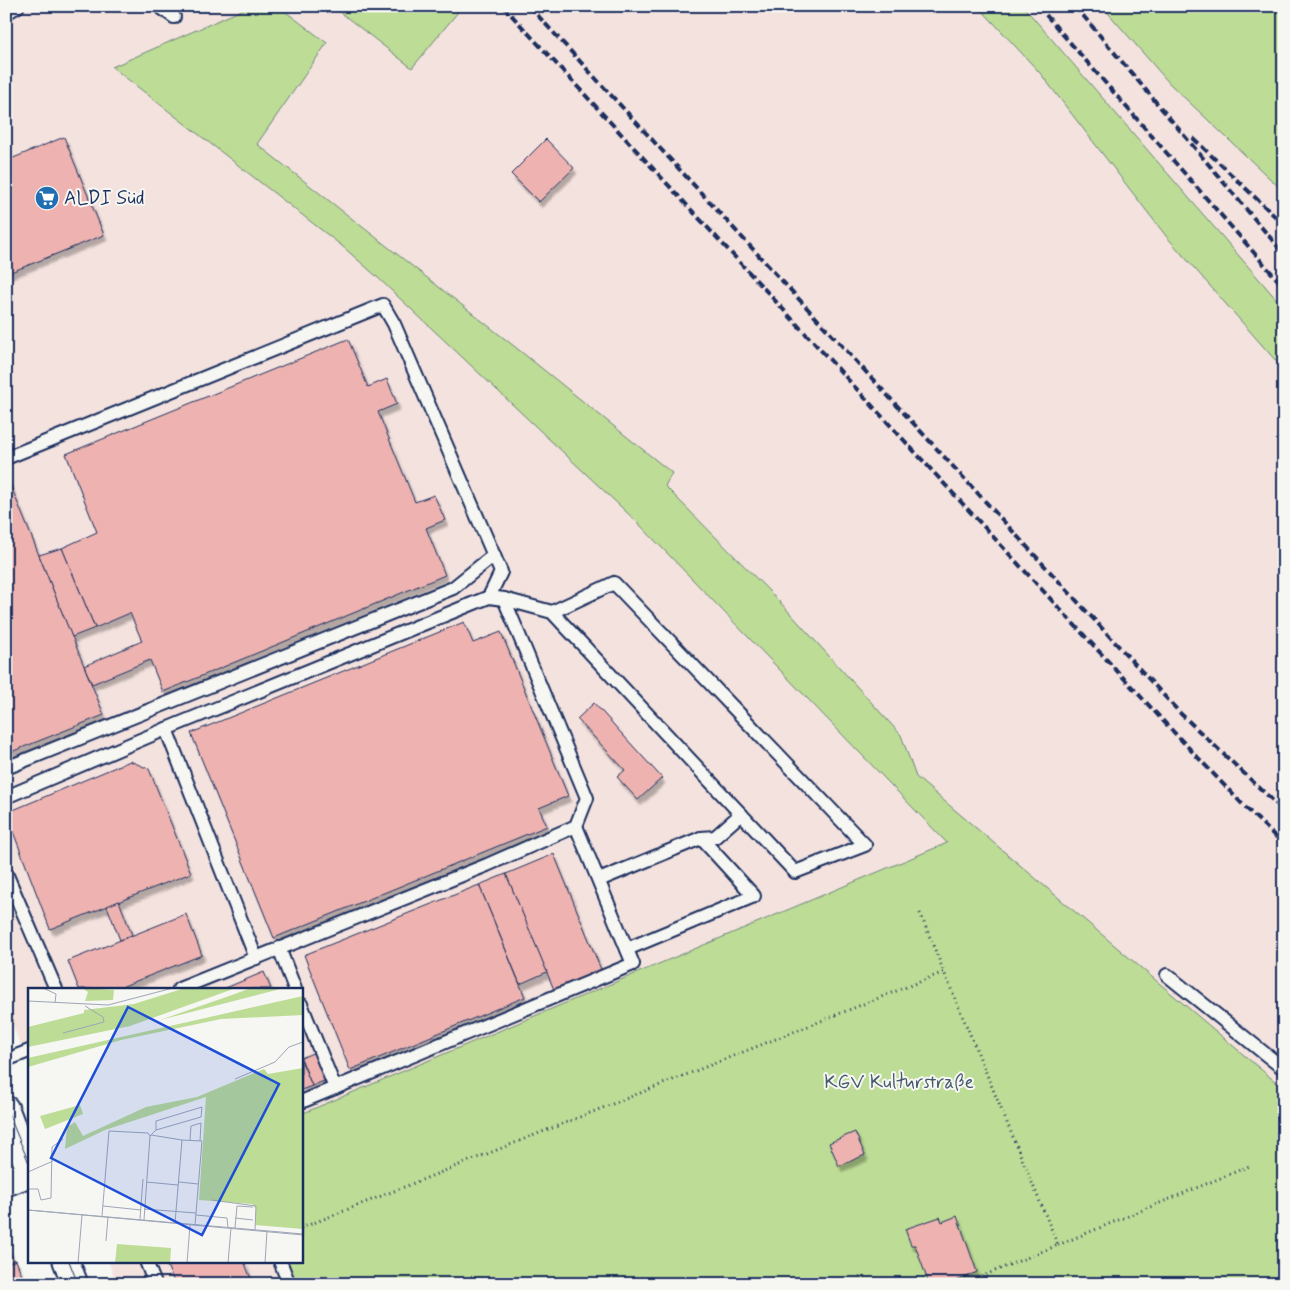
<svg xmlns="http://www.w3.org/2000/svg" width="1290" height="1290" font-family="Mynerve,sans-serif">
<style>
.built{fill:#f4e2de}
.green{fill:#bddc95;stroke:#6c867a}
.building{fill:#eeb3b0;stroke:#1b2f5e;filter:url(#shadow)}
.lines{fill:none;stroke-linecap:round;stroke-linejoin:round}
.service-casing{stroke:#1b2f5e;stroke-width:16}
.minor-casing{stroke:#1b2f5e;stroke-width:29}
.path{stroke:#1b2f5e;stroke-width:3;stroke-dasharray:1 4;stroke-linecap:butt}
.service{stroke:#f6f6f2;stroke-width:12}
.minor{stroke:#f6f6f2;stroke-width:25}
.tram{stroke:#1b2f5e;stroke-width:1}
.rail{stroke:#1b2f5e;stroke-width:4;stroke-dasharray:8 4;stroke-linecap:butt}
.labels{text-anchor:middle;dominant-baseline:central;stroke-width:4;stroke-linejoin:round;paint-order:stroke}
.poi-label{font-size:19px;fill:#1b2f5e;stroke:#f6f6f2;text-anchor:start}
.park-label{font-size:19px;fill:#445a6c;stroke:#f6f6f2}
.inset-road{fill:none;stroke:#9ea6b7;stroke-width:1}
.view{fill:#1d4ed8;fill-opacity:0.15;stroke:#1d4ed8;stroke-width:2.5}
.inset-edge{fill:none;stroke:#1b2f5e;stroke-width:2.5}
</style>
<defs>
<filter id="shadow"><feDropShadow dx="3" dy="5.5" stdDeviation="1" flood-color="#0004"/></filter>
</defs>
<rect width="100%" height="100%" fill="#f6f6f2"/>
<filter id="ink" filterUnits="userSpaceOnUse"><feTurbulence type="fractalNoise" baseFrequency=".02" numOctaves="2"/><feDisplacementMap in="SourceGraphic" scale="10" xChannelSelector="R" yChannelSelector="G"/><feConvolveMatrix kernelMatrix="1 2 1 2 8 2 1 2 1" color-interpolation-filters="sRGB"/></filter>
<g filter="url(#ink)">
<g class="built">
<path d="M6,6H978L1040,73L1166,236L1284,370V1191L947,843L301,1114V989H29V1065L6,1009Z"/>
<path d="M1023,6H1102L1170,84L1284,192V308Z"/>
<path d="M108,1261H275L284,1284H117Z"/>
</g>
<g class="green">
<path d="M251,6H278L327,43L257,144L519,350L672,473L665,486L778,600L901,735L916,777L1284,1089V1284H284L275,1261H301V1114L947,843L637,522L375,275L342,246L112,67Z"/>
<path d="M332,6H453L458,12L412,68Z"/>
<path d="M978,6H1023L1284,308V370L1166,236L1040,73Z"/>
<path d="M1102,6H1284V192L1170,84Z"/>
</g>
<g class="building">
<path d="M64,137L104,235L6,274V161Z"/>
<path d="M546,139L574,168L539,202L511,174Z"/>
<path d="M348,339L368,387L387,379L397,404L378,412L415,502L434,495L445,520L426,528L445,575L163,692L150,660L92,684L84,666L142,641L130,613L95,628L62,548L97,532L66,454Z"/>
<path d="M6,479H8L104,715L6,754V660L10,659L6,651Z"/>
<path d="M62,548L95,628L72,637L39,555Z"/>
<path d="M464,622L473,643L501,632L568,796L539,808L547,826L274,938L191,733Z"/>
<path d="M594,703L662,778L638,800L617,777L625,770L577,719Z"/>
<path d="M130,761L149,769L191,873L50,929L6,813Z"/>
<path d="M554,854L602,972L555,992L506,874Z"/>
<path d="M506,874L547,972L520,984L479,885Z"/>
<path d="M479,885L525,997L350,1070L304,955Z"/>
<path d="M119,901L132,935L120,940L107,906Z"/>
<path d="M186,914L202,955L116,989H79L68,961Z"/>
<path d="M264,972L271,989H223Z"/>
<path d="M315,1052L326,1080L312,1086L301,1058Z"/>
<path d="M301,1060L312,1086L301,1090Z"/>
<path d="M855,1132L865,1155L839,1166L829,1143Z"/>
<path d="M957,1216L977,1272L949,1284H929L915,1245H911L905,1229L940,1217L942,1222Z"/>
<path d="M6,1243L14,1261L6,1264Z"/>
<path d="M16,1260L25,1284H6V1264Z"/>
<path d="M165,1261H244L253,1284H175Z"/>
</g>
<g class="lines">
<g class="service-casing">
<g id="service">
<path d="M159,6L174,17"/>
<path d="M6,13L18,6"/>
<path d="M6,458L383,305L394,324L501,572L489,597"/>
<path d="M166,729L256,958"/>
<path d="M6,768L453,588L494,555"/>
<path d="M6,797L166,729L489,597L504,599L552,612L795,872L865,845L614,583L552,612"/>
<path d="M701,838L715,837L741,814"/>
<path d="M6,873L56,989"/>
<path d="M599,880L701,838L754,896L627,949"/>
<path d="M279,948L295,989"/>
<path d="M1167,975L1284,1069"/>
<path d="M179,989L487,865L576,826L587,798L504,599"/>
<path d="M301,1004L335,1088"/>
<path d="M6,1060L29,1051"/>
<path d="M301,1102L633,964L576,826"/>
<path d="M146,1261L155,1284"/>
<path d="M280,1261L289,1284"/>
</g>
</g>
<g class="minor-casing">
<g id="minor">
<path d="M6,1109L29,1169"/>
<path d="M6,1183L29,1174"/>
<path d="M66,1261L75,1284"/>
</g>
</g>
<g class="path">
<path d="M920,913L944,972"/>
<path d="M301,1228L944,972L1058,1245L963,1284"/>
<path d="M1058,1245L1252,1165"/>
</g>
<use href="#service" class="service"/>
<use href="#minor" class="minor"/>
<g class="tram">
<path d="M6,1108L29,1163"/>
<path d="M69,1261L78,1284"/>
</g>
<g class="rail">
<path d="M503,6L1167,725L1244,806L1284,845"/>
<path d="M529,6L1181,714L1284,811"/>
<path d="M1038,6L1284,287"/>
<path d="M1075,6L1284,254"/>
<path d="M1193,138L1284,225"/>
</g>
</g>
</g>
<defs>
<g id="supermarket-disc" transform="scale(1.25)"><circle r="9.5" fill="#1f6fb2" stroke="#f6f6f2"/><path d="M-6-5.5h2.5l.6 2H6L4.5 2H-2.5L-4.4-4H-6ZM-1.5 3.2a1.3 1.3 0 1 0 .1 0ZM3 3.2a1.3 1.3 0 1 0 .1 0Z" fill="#fff"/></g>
</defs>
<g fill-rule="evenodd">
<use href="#supermarket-disc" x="47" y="198"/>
</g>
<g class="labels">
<g class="poi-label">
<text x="64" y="198">ALDI Süd</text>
</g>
<g class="park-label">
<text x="899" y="1082">KGV Kulturstraße</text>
</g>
</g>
<g transform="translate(28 988)">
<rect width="275" height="275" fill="#f6f6f2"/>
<path d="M54,0L86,2L85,12L57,13L60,4ZM157,0H208L102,38L0,59V39L56,25V22L106,16ZM223,0H256L132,32L204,7ZM275,8V27L193,31L93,52L0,79V70ZM275,80V241L227,237L228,221L224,216L171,212L178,109L77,142L37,161L39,139L47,134L55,148L118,119L169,109L236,81L240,86ZM52,117L55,126L17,141L12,128ZM89,256L143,260L142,275H87Z" fill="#bddc95"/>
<path class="inset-road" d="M15,0L28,6L27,15M0,13L80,17L145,0M35,45L76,34L75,29L57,18M207,91L247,74L261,59L275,54M123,147L154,152L147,235M154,152L174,153L167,237M162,152L163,138L173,135L172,153M0,184L25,173M118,194L150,197M151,194L170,196M0,201H10L13,212L23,210L24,159L35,151M184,212L228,218L227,242M75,218L113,222M116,221L168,225M0,222L275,247M0,222L275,246M168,227L199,230L200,240M74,228L81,143L120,145L122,148M207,230L225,232M112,231L115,191M116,232L122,148L128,142L173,129L174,119L128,133V142M207,240L209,218L225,219M78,253L80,229M50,275L54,227M159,275L162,237M200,275L203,240M237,275L239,243"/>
<path class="view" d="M100,19L251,96L174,247L23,170Z"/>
<rect width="275" height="275" class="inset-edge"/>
</g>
<rect width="1290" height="1290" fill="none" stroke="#f6f6f2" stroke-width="25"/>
<rect x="12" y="12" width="1265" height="1265" fill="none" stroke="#1b2f5e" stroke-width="2" filter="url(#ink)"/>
</svg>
